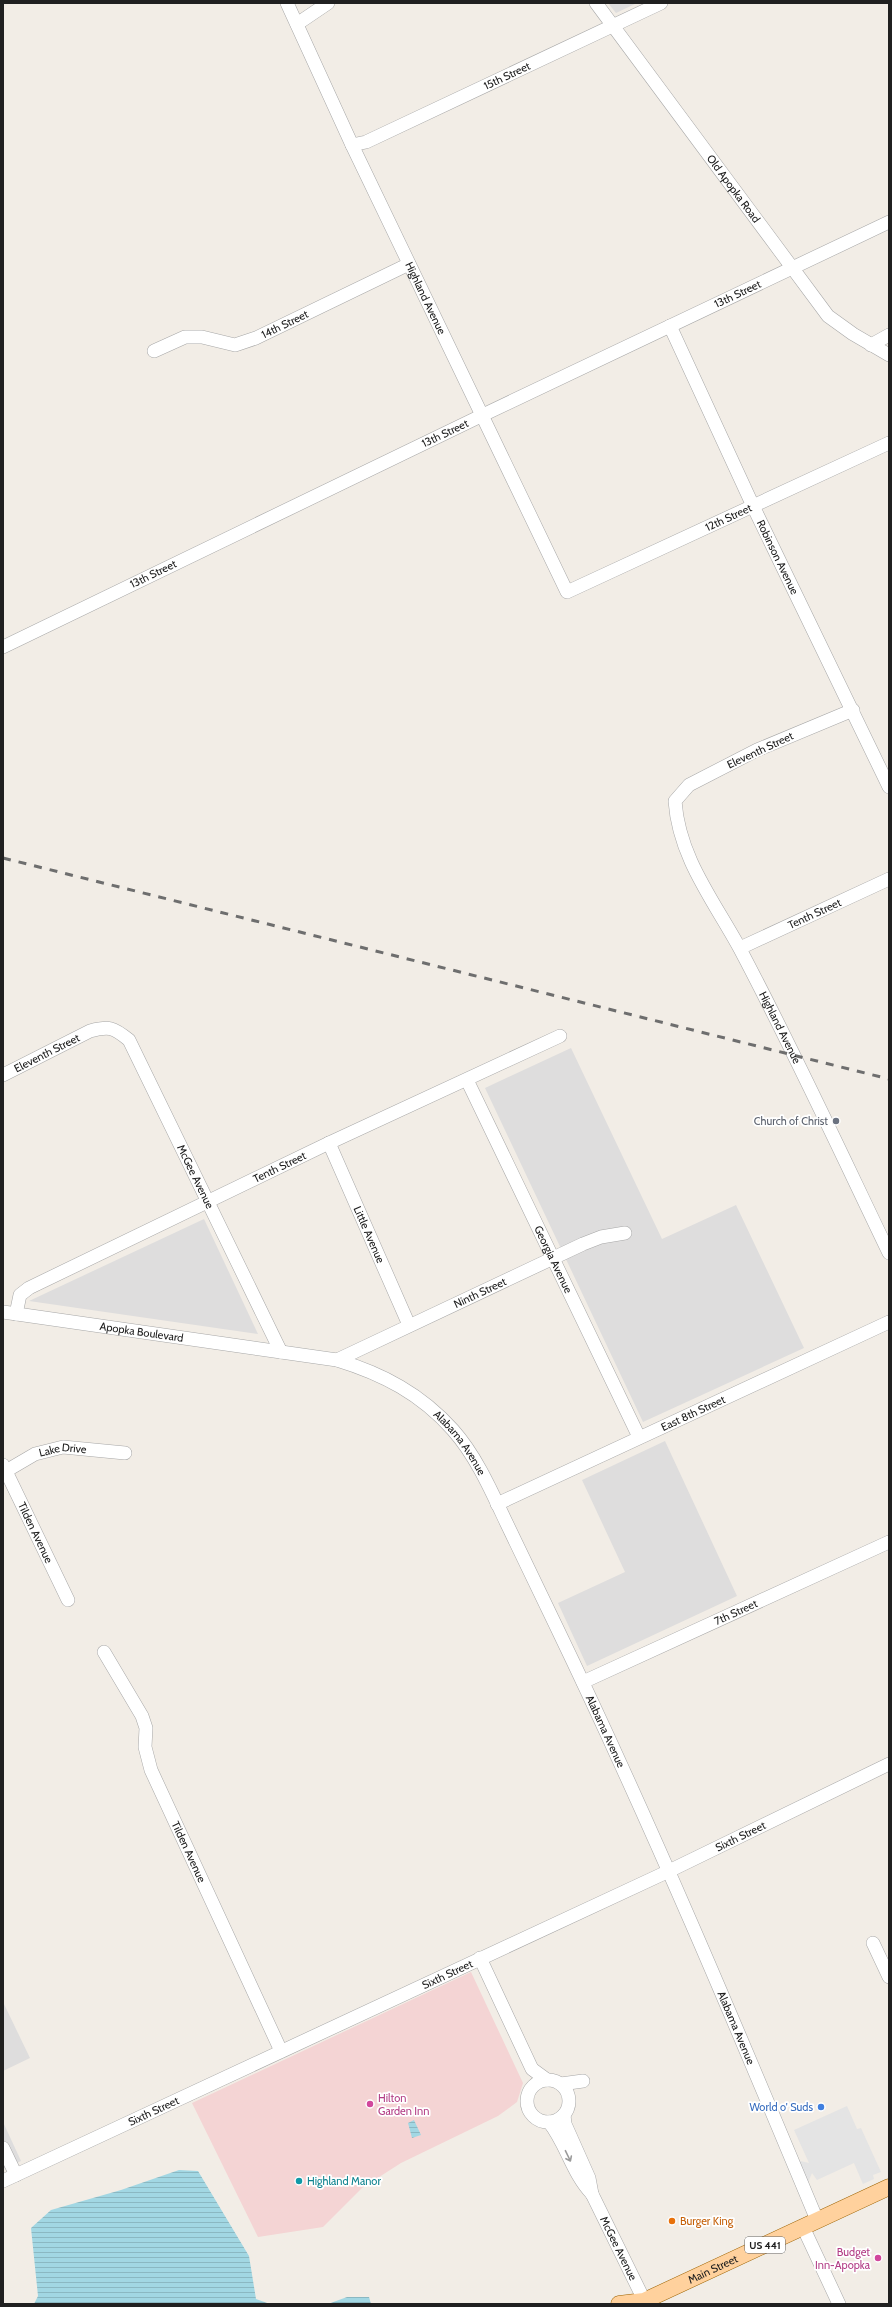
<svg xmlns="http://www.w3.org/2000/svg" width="892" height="2307" font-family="Cabin,sans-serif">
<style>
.residential{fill:#dedddd}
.commercial{fill:#f4d4d4}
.parking{fill:#e4e4e4}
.water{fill:url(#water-rules)}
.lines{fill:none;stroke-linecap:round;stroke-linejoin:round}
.minor-casing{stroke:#a7a7a7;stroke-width:14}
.major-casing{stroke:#9c6200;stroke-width:17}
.minor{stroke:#fff;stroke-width:13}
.major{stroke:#ffd19d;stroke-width:16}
.rail{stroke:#6e6e6e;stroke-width:3;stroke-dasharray:8 8;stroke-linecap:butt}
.oneway{stroke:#9b9b9b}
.worship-dot{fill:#6b7280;stroke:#fff;stroke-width:1.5}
.hotel-dot{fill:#d1479c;stroke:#fff;stroke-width:1.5}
.shop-dot{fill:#3f7fe0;stroke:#fff;stroke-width:1.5}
.culture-dot{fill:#0f9aa8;stroke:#fff;stroke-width:1.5}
.food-dot{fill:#e8710a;stroke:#fff;stroke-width:1.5}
.labels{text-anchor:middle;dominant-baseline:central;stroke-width:3.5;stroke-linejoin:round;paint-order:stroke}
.shield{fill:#fff;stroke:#636363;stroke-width:1}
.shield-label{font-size:10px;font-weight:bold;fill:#202020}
.street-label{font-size:11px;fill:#202020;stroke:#fff}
.worship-label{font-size:11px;fill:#5b616d;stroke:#fff;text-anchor:end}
.hotel-label{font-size:11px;fill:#b23c85;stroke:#fff;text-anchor:start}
.shop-label{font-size:11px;fill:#366cbe;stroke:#fff;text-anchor:end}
.culture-label{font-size:11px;fill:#0d838f;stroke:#fff;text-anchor:start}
.food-label{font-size:11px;fill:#c56008;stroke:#fff;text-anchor:start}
</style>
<defs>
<pattern id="water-rules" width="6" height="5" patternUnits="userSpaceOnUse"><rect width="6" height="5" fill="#a2d7e3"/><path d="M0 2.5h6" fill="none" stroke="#8bb8c2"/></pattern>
</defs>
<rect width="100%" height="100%" fill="#f2ede6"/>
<g class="residential">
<path d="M608,3H637L616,13Z"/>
<path d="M571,1048L662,1239L736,1205L804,1348L643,1422L485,1088Z"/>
<path d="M204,1219L258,1334L29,1301Z"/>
<path d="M665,1441L737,1596L587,1666L558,1603L625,1572L582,1480Z"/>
<path d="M3,2002L30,2058L3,2071Z"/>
<path d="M3,2122L21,2161L3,2169Z"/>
</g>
<path class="commercial" d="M471,1972L523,2083L517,2102L498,2116L401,2163L362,2188L323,2227L258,2237L192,2103Z"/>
<path class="parking" d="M847,2106L857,2129L861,2128L881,2172L873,2175L874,2179L863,2184L854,2163L817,2180L812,2173L807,2185L796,2160L809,2163L794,2130Z"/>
<g class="water">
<path d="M414,2120L421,2135L412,2138L408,2123Z"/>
<path d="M179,2170L198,2171L249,2256L256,2299L270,2304H34L38,2296L31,2228L51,2210L121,2190Z"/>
<path d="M347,2297H369L371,2304H328Z"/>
</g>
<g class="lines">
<g class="minor-casing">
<g id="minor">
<path id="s1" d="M287,3L352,145L567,592L889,443"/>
<path id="s2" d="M596,3L828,316L853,334L889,355"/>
<path d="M297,24L328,3"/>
<path id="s3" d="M352,145L366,142L661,3"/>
<path id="s4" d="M670,326L753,506L889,787"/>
<path d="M871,345L889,335"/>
<path id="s5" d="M154,351L185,337H202L235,345L256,338L409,264"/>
<path id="s6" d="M3,647C297,503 593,362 889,222"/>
<path id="s7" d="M853,710L757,750L689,785L675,801C679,858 714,901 740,949C793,1049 840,1151 889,1253"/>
<path id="s8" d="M740,948L889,879"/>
<path id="s9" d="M3,1075L90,1031C109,1026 113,1027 129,1040L281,1352"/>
<path id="s10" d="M467,1080L639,1437"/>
<path id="s11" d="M329,1143L409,1325"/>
<path id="s12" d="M3,1312L337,1360C383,1374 421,1394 453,1430C476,1456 491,1490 506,1522C523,1557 540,1592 556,1626C650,1821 734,2021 817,2220"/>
<path id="s13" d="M16,1314L20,1295L29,1288L329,1143L560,1036"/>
<path id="s14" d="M337,1360L583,1244L601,1237L625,1233"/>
<path id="s15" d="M3,1465L68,1600"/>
<path id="s16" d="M6,1471L35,1454L63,1447L125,1453"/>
<path id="s17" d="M497,1504L889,1322"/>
<path id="s18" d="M104,1652L142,1716L146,1728L145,1747L151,1770L281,2051"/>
<path id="s19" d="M583,1682L889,1542"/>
<path d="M873,1943L889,1977"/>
<path d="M480,1958L532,2069L547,2080"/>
<circle cx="548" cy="2101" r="21"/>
<path d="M561,2084L583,2081"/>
<path id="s20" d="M564,2115L565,2124L589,2178L592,2194L646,2304"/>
<path d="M549,2122C567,2145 572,2173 592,2194"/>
<path d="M3,2148L16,2175"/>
<path id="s21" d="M3,2181L669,1871L889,1764"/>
<path d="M803,2227L839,2304"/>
</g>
</g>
<g class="major-casing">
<g id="major">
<path id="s22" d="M619,2304L644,2301L889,2187"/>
</g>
</g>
<use href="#minor" class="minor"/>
<use href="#major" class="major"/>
<path class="rail" d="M3,858L889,1079"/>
</g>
<defs><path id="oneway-shaft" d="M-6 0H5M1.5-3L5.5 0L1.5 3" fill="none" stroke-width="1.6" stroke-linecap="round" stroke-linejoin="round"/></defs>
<use class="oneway" href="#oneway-shaft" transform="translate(568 2156) rotate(64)"/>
<circle class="worship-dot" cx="836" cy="1121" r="4"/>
<g class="hotel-dot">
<circle cx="370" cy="2104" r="4"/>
<circle cx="878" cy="2258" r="4"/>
</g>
<circle class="shop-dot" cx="821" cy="2107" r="4"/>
<circle class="culture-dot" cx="299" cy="2181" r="4"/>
<circle class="food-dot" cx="672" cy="2221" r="4"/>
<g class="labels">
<rect class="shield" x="745" y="2237" width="40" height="16" rx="3"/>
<g class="shield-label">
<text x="765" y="2245">US 441</text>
</g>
<g class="street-label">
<text stroke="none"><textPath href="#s3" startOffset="170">15th Street</textPath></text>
<text stroke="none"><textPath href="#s2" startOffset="231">Old Apopka Road</textPath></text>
<text stroke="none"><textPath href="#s6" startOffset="815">13th Street</textPath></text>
<text stroke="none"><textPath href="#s1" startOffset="326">Highland Avenue</textPath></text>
<text stroke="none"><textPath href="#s5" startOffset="139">14th Street</textPath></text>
<text stroke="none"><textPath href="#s6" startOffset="491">13th Street</textPath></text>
<text stroke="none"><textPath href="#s1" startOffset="830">12th Street</textPath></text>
<text stroke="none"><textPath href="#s4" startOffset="255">Robinson Avenue</textPath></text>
<text stroke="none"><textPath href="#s6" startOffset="167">13th Street</textPath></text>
<text transform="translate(760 750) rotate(-25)">Eleventh Street</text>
<text stroke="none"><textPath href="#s8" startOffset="82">Tenth Street</textPath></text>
<text stroke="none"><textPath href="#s7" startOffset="453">Highland Avenue</textPath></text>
<text stroke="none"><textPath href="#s9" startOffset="49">Eleventh Street</textPath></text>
<text stroke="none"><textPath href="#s13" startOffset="309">Tenth Street</textPath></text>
<text stroke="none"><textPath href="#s9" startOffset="292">McGee Avenue</textPath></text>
<text stroke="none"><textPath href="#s11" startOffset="100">Little Avenue</textPath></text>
<text stroke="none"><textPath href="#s10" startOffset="199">Georgia Avenue</textPath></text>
<text stroke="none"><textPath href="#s14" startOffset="158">Ninth Street</textPath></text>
<text stroke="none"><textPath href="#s12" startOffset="140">Apopka Boulevard</textPath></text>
<text stroke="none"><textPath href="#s17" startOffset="216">East 8th Street</textPath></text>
<text stroke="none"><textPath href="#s12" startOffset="489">Alabama Avenue</textPath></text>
<text stroke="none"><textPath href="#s16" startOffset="62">Lake Drive</textPath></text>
<text stroke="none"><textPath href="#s15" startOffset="75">Tilden Avenue</textPath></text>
<text stroke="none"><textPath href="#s19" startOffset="168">7th Street</textPath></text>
<text stroke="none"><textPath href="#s12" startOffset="813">Alabama Avenue</textPath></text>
<text stroke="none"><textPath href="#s21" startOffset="814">Sixth Street</textPath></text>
<text stroke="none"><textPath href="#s18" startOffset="220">Tilden Avenue</textPath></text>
<text stroke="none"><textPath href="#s21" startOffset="490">Sixth Street</textPath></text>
<text stroke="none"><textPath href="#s12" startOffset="1137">Alabama Avenue</textPath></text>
<text stroke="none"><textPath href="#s21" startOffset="166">Sixth Street</textPath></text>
<text stroke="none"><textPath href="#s20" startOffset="145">McGee Avenue</textPath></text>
<text stroke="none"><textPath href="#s22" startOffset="101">Main Street</textPath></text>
</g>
<g class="worship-label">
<text x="828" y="1121">Church of Christ</text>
</g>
<g class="hotel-label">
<text x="378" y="2098">Hilton<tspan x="378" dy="13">Garden Inn</tspan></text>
<text x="870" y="2252" text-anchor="end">Budget<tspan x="870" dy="13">Inn-Apopka</tspan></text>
</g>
<g class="shop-label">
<text x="813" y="2107">World o' Suds</text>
</g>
<g class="culture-label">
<text x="307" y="2181">Highland Manor</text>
</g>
<g class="food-label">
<text x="680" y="2221">Burger King</text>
</g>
</g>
<rect width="892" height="2307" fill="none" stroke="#202020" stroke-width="8"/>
</svg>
